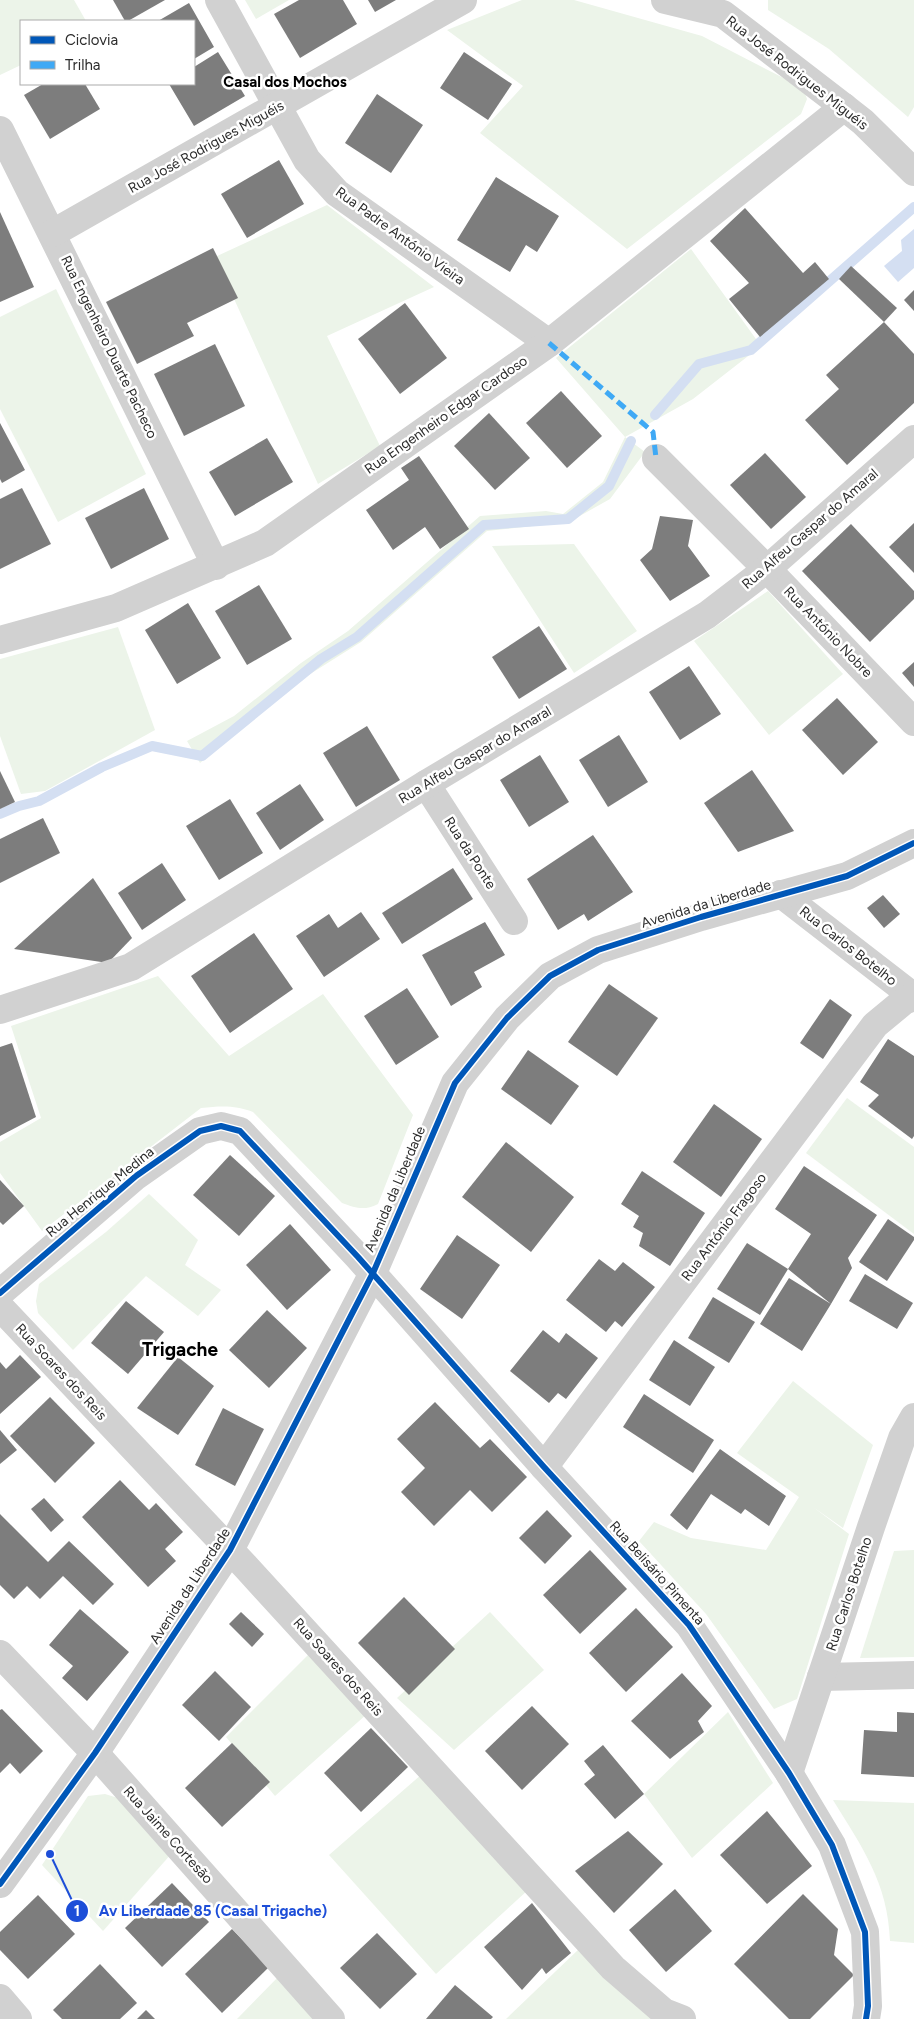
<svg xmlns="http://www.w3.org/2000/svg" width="914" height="2019" font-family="Figtree,sans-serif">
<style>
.green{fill:#ecf4e9}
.water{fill:#d4dff2}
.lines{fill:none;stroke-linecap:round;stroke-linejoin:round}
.stream{stroke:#d4dff2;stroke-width:10}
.building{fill:#7d7d7d}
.minor{stroke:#d1d1d1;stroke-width:28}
.tertiary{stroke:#d1d1d1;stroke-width:28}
.quiet{stroke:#3fa9f5;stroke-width:5;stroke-dasharray:10 5;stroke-linecap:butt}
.cycleway-casing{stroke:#fff;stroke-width:9}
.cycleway{stroke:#0057b8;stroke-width:6}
.labels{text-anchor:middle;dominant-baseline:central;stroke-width:5;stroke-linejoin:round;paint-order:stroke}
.street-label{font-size:14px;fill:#2c2c2c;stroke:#fff}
.neighbourhood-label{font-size:15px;font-weight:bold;fill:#000;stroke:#fff}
.district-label{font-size:19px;font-weight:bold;fill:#000;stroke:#fff}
.leader{fill:none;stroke:#1d4ed8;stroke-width:2}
.callout-dot{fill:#1d4ed8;stroke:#fff;stroke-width:2}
.mark-label{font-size:15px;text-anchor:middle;font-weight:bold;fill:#fff}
.callout-label{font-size:15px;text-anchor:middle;font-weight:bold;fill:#1d4ed8;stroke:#fff;stroke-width:5;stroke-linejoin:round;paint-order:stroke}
</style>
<rect width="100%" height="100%" fill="#fff"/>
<g class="green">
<path d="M0,0H74L86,21H21V65L0,75Z"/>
<path d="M245,0H289L256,19Z"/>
<path d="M522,0H574L702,36L803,88L807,99L801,114L627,249L480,133L523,86L447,30Z"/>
<path d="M768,0H914V107L908,117L829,49L768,10Z"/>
<path d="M327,205L434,287L327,336L380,446L318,484L215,257Z"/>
<path d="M691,249L761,346L693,399L625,437L645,452L610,499L569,522L487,531L361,642L307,676L200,763L187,741L234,716L301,663L348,631L480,516L546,511L563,514L603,482L625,437L556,358Z"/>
<path d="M56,289L146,474L58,522L0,409V317Z"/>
<path d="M574,544L637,631L574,673L492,546Z"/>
<path d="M768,591L843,674L769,735L694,641Z"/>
<path d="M118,627L155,730L45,791L21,794L0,736V659Z"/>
<path d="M158,976L229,1056L323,994L413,1115L378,1204C364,1211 356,1208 342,1203L253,1112C235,1105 221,1106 201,1108L42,1231L0,1173V1142L41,1118L11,1026Z"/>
<path d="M847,1098L914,1147V1234L806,1153Z"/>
<path d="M149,1194L198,1240L185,1265L221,1290L198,1316L146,1276L73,1350L38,1313L36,1301L39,1284L106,1232Z"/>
<path d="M793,1381L873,1445L843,1528L813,1507L849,1534L797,1699L774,1709L706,1614L639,1541L654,1522L691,1538L766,1550L799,1497L737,1453Z"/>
<path d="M914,1550V1657L860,1658L894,1551Z"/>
<path d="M490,1612L544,1670L454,1750L397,1698Z"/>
<path d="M312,1651L367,1714L275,1796L226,1737Z"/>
<path d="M728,1712L773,1783L692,1858L644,1794Z"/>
<path d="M422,1774L528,1890L436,1974L329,1855Z"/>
<path d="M105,1794L118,1798L172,1853L103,1931L42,1865L88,1796Z"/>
<path d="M833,1800L914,1803V1943L890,1941C888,1883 862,1847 833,1800Z"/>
<path d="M580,1948L662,2019H506Z"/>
<path d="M280,1975L318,2019H237Z"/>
</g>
<path class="water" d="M914,229V268L898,282L884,266L902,251L901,240Z"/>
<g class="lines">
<g class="stream">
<path d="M655,415L699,364L751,350L914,207"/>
<path d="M0,814L19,806L39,801L102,767L152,746L202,756L321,659L357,637L484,525L568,519L609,486L631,441"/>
</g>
</g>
<g class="building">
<path d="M113,0H165L128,21H125Z"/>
<path d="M299,0H343L357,24L300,58L274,14Z"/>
<path d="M368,0H396L375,12Z"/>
<path d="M189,3L214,47L194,59V21H158Z"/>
<path d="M218,52L245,96L194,126L169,84H194V67Z"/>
<path d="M464,52L512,84L488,120L440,88Z"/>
<path d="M43,84H85L100,109L50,139L24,95Z"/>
<path d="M377,94L423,125L391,173L345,143Z"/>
<path d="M279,160L304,204L247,238L221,194Z"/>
<path d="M496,177L559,216L537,252L526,245L510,272L457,240Z"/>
<path d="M745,208L803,273L815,262L829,279L760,337L729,299L749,283L710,241Z"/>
<path d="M0,212L34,287L0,302Z"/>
<path d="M213,248L238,298L187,323L194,336L137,364L106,302Z"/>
<path d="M851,266L897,308L884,322L839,279Z"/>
<path d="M914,290V311L904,300Z"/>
<path d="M405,303L447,358L400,394L358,339Z"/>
<path d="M884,322L914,354V403L847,465L805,420L839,389L826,375Z"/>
<path d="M215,344L245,406L184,436L154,374Z"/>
<path d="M561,391L602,436L567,468L526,423Z"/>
<path d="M489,413L530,458L495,490L454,446Z"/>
<path d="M0,423L25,470L2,483L0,479Z"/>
<path d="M267,438L293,482L235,516L209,472Z"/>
<path d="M765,453L806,497L771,529L730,485Z"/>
<path d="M419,456L469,529L440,549L425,527L393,550L366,510L409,480L401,468Z"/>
<path d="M22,488L51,544L0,569V499Z"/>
<path d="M144,488L169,539L111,569L85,518Z"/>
<path d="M660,516L693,520L688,546L710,576L670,601L640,560L652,549Z"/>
<path d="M914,523V573L889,547Z"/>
<path d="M851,524L914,591V599L870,642L802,571Z"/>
<path d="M259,585L292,639L247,665L215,611Z"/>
<path d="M188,603L221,658L177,684L145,630Z"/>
<path d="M539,626L567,669L519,699L492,657Z"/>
<path d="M914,662V687L902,673Z"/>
<path d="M689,666L721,714L680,740L649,692Z"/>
<path d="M837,698L878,742L843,775L802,730Z"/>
<path d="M367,726L400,780L356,807L323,753Z"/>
<path d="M619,735L648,782L608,807L579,760Z"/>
<path d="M540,755L569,802L529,827L500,780Z"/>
<path d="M752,770L794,831L738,852L704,803Z"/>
<path d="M0,771L15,802L0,809Z"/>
<path d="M300,784L324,820L280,850L256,813Z"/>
<path d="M230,799L263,853L219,880L186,826Z"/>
<path d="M43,818L60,853L0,883V839Z"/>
<path d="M593,835L633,892L588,921L584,914L558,930L527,879Z"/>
<path d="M162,863L186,900L142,930L118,893Z"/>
<path d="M453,868L473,899L402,944L382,913Z"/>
<path d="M93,878L132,938L108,963L14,949Z"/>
<path d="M883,895L900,914L884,928L867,908Z"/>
<path d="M361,912L380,939L324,977L296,936L329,914L338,928Z"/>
<path d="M485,922L505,955L474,972L482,987L451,1006L422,955Z"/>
<path d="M254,933L293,989L230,1033L191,976Z"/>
<path d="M609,984L658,1018L617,1076L568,1042Z"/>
<path d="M407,988L439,1037L396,1065L364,1016Z"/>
<path d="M830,999L852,1015L823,1059L800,1043Z"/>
<path d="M888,1039L914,1056V1136L912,1139L868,1106L879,1095L860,1082Z"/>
<path d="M12,1043L36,1117L0,1136V1047Z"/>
<path d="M528,1050L579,1086L551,1125L501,1089Z"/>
<path d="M714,1104L762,1139L721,1197L673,1162Z"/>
<path d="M506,1142L574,1197L531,1252L462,1197Z"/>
<path d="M230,1155L275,1196L239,1236L193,1195Z"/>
<path d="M804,1166L877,1215L848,1258L852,1268L831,1304L802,1351L760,1324L789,1278L831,1304L788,1269L811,1234L775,1209Z"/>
<path d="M642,1171L705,1213L670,1266L639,1246L643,1233L633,1227L639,1216L621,1204Z"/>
<path d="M0,1180L24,1206L3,1225L0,1222Z"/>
<path d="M888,1219L914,1237V1240L887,1281L859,1262Z"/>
<path d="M290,1224L331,1270L287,1310L246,1265Z"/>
<path d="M457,1235L500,1265L462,1319L420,1289Z"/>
<path d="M747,1243L788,1269L760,1315L717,1289Z"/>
<path d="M599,1259L615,1271L623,1262L655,1287L622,1327L615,1321L606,1332L566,1300Z"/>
<path d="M865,1274L913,1303L897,1329L849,1301Z"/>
<path d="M713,1297L755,1322L729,1363L688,1338Z"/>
<path d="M126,1301L164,1332L128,1374L91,1343Z"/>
<path d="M267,1310L307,1348L269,1388L229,1350Z"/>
<path d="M543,1330L559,1343L566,1333L598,1358L566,1399L558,1393L549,1403L510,1371Z"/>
<path d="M674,1340L715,1367L690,1406L649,1380Z"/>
<path d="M20,1355L41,1377L0,1414V1362L6,1369Z"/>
<path d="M178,1357L214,1386L178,1435L137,1408Z"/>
<path d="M644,1394L714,1440L693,1473L623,1427Z"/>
<path d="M50,1397L95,1443L55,1483L10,1436Z"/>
<path d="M435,1402L480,1448L490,1439L527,1477L492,1512L470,1490L434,1526L401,1492L425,1468L397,1439Z"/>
<path d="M223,1408L264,1429L235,1486L195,1465Z"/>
<path d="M0,1430L17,1450L0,1464Z"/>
<path d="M720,1449L786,1496L769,1526L745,1509L741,1514L711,1494L687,1530L670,1515Z"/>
<path d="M120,1480L149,1510L156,1503L183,1532L165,1549L176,1561L148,1587L82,1517Z"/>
<path d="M44,1498L64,1520L51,1532L31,1509Z"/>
<path d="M547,1510L572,1536L545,1564L519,1538Z"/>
<path d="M0,1514L48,1562L69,1541L114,1584L93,1605L63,1576L40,1599L27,1586L14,1599L0,1585Z"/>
<path d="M590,1550L627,1589L580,1634L543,1595Z"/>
<path d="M404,1597L455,1649L409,1695L358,1643Z"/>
<path d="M636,1608L673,1647L626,1692L589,1653Z"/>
<path d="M80,1609L129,1652L87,1701L62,1678L73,1666L49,1645Z"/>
<path d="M241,1612L264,1634L252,1647L229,1624Z"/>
<path d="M215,1671L251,1707L219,1741L182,1705Z"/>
<path d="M682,1673L712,1706L698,1721L704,1732L670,1759L631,1721Z"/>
<path d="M532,1706L569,1744L522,1790L485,1751Z"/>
<path d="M2,1709L43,1751L20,1774L10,1763L0,1773V1710Z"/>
<path d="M897,1712L914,1713V1777L861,1774L864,1730L897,1732Z"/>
<path d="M371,1728L408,1767L361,1812L324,1773Z"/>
<path d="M232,1743L270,1782L222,1827L185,1788Z"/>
<path d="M603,1745L644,1794L615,1819L584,1784L595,1775L584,1761Z"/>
<path d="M767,1811L812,1866L767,1904L720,1855Z"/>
<path d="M628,1831L663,1864L614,1913L575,1871Z"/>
<path d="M172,1883L209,1922L162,1967L125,1928Z"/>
<path d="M675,1889L712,1931L666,1972L629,1930Z"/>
<path d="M803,1894L838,1929L834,1955L854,1975L810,2019H789L734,1964Z"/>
<path d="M38,1895L75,1934L28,1979L0,1950V1932Z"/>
<path d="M532,1903L571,1953L546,1974L542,1968L522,1990L484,1947Z"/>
<path d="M232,1929L269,1967L222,2013L185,1974Z"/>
<path d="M377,1933L417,1974L380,2009L340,1968Z"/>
<path d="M100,1964L137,2003L120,2019H62L53,2010Z"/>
<path d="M455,1985L493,2017L491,2019H426Z"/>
<path d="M146,2010L155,2019H137Z"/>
</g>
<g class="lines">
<g class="minor">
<path d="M219,0L307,160L337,193L549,343"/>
<path d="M665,0L723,14L844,107L863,122L914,172"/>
<path d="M0,130L216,566"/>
<path d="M53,233L463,0"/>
<path d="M656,458L767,569L914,722"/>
<path d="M0,640L116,608L265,543L549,343L844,107"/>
<path d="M426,784L514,921"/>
<path d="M781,894L914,997"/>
<path d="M0,1010L131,967L426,784L707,615L767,569L914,439"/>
<path d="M0,1293L136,1176L200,1131L221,1126L240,1131L358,1257L544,1467L689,1625L789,1773L832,1845L865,1932L868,2006L866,2019"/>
<path d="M0,1307L246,1567L613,1968L664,2012L682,2019"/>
<path d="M544,1467L875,1025L904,1001L913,997"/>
<path d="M0,1654L95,1753L331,2019"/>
<path d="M821,1677L914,1675"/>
<path d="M789,1773L871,1527L902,1438L914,1417"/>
<path d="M0,1998L18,2019"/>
</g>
<path class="tertiary" d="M0,1884L95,1753L230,1550L373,1273L455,1083L507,1018L550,976L598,950L701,917L847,876L914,843"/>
<path class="quiet" d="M549,343L653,432L656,458"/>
<g class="cycleway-casing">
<g id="cycleway">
<path d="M0,1293L136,1176L200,1131L221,1126L240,1131L358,1257L544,1467L689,1625L789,1773L832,1845L865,1932L868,2006L866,2019"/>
<path d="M0,1884L95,1753L230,1550L373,1273L455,1083L507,1018L550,976L598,950L701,917L847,876L914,843"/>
</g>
</g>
<use href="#cycleway" class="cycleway"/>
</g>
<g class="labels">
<g class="street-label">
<text transform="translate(797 73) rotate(38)">Rua José Rodrigues Miguéis</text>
<text transform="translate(206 147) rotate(-29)">Rua José Rodrigues Miguéis</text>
<text transform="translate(400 236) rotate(36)">Rua Padre António Vieira</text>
<text transform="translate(109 347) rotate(64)">Rua Engenheiro Duarte Pacheco</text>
<text transform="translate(446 415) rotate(-35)">Rua Engenheiro Edgar Cardoso</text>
<text transform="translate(810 529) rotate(-41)">Rua Alfeu Gaspar do Amaral</text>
<text transform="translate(828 632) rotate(46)">Rua António Nobre</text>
<text transform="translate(475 755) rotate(-31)">Rua Alfeu Gaspar do Amaral</text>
<text transform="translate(470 853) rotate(57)">Rua da Ponte</text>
<text transform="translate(706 904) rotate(-17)">Avenida da Liberdade</text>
<text transform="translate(848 946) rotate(38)">Rua Carlos Botelho</text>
<text transform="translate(395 1189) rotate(-67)">Avenida da Liberdade</text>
<text transform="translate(100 1192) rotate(-39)">Rua Henrique Medina</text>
<text transform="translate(724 1227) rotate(-53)">Rua António Fragoso</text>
<text transform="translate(61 1372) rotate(47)">Rua Soares dos Reis</text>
<text transform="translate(657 1573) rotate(48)">Rua Belisário Pimenta</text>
<text transform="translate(190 1586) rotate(-57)">Avenida da Liberdade</text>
<text transform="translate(849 1594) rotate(-72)">Rua Carlos Botelho</text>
<text transform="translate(338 1667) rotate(48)">Rua Soares dos Reis</text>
<text transform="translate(168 1835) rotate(48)">Rua Jaime Cortesão</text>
</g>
<g class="neighbourhood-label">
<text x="285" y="82">Casal dos Mochos</text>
</g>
<g class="district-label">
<text x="180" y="1349">Trigache</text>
</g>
</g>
<path class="leader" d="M50 1854L77 1911"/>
<g class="callout-dot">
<circle cx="50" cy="1854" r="5"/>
<circle cx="77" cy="1911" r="12"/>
</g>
<g class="mark-label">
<text x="77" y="1916">1</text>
</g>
<g class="callout-label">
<text x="213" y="1916">Av Liberdade 85 (Casal Trigache)</text>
</g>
<rect x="20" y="20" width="175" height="65" fill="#ffffff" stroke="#ababab"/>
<rect x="30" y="36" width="25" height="8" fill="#0057b8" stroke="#ababab"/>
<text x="65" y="45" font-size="15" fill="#2c2c2c">Ciclovia</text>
<rect x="30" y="61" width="25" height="8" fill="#3fa9f5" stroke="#ababab"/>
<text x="65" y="70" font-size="15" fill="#2c2c2c">Trilha</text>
</svg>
